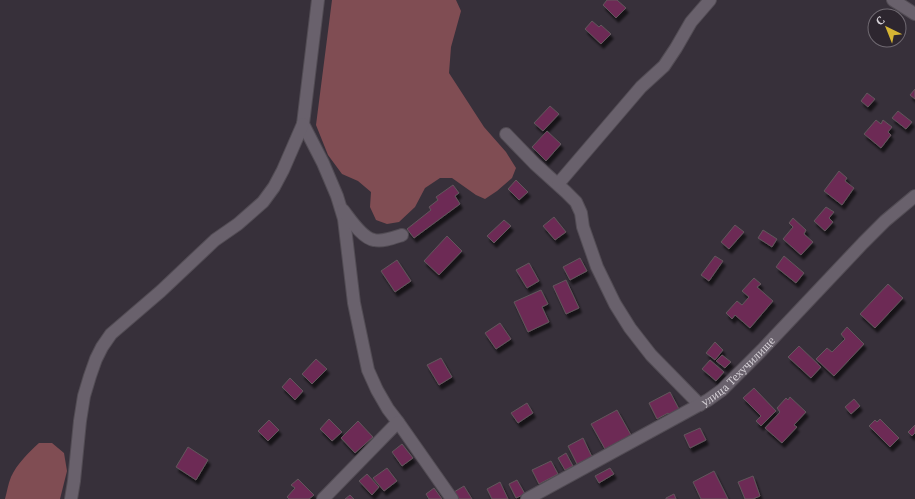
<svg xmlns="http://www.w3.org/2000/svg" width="915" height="499" font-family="'PT Serif',serif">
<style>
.green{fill:#804d53}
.building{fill:#6d2a54;stroke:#62565c;filter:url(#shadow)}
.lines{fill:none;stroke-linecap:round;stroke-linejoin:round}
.minor-casing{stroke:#524c54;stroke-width:14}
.minor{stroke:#69616c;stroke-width:12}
.labels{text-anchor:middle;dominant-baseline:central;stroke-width:4;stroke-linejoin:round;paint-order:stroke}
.street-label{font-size:11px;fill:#d5d0d6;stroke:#2d262f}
</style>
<defs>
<filter id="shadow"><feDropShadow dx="2.5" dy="4.5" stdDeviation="1" flood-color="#0009"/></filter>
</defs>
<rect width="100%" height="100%" fill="#37303a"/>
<g class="green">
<path d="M332,0H456L461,11L451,47L449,73L484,127L506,152L516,168L512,178L497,191L485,199L476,195L452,178H440L425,188L415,207L399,222L387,224L376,220L370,207L371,192L358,181L342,174L328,155L316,125Z"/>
<path d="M39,443H52L64,453L67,471L60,499H5C7,492 8,484 11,477C17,464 28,453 39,443Z"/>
</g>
<g class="building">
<path d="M607,0H617L626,8L616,18L603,5Z"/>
<path d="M592,21L599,27L601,25L611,34L601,44L585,29Z"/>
<path d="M915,89V99L910,95Z"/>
<path d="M867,93L875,99L868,107L861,101Z"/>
<path d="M550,106L559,114L543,131L534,123Z"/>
<path d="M898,111L912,122L906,129L892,118Z"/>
<path d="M876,120L881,124L883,120L892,127L888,132L891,135L881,148L864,134Z"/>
<path d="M547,131L561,144L546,161L532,147Z"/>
<path d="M839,171L847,178L845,181L854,188L842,205L824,191Z"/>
<path d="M516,180L528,192L519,200L508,189Z"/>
<path d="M453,185L459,193L455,196L460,204L414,238L407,229L431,210L429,207L438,200L436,197Z"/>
<path d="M826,207L834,212L829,218L833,222L825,231L814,221Z"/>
<path d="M554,217L566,232L555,240L543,226Z"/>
<path d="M793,218L806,230L804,234L813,242L801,255L783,239L793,227L789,223Z"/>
<path d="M504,220L511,226L494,243L487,236Z"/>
<path d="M735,225L744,232L729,249L721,242Z"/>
<path d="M763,230L777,239L772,247L758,238Z"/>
<path d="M447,236L462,251L439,275L424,261Z"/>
<path d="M715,256L723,261L709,281L701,275Z"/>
<path d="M784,256L804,273L796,283L776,267Z"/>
<path d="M580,258L587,271L570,280L563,267Z"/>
<path d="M397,260L411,281L395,292L381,271Z"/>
<path d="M529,263L539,281L527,288L516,270Z"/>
<path d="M754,278L761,284L757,287L773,301L750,328L735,315L732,319L726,313L737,301L742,305L749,297L742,291Z"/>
<path d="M566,280L579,308L566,314L553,286Z"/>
<path d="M888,284L903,298L875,328L860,314Z"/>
<path d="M541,290L548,304L542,307L549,322L528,332L514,302Z"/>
<path d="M500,323L511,339L496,349L485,333Z"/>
<path d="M847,327L864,344L834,376L816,359L827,348L832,352L845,339L841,334Z"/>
<path d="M715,342L723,350L715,360L706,353Z"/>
<path d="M799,346L821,367L811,378L788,357Z"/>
<path d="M722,355L731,362L725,368L716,361Z"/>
<path d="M441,358L452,377L439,385L427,365Z"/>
<path d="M316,359L327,369L312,384L302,374Z"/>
<path d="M710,360L724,372L716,381L702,369Z"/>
<path d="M290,378L303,391L295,400L282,387Z"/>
<path d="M754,388L776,411L761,426L756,421L761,416L743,398Z"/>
<path d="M670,392L680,411L670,416L668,413L657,419L649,403Z"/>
<path d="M790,397L806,412L794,425L797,427L782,443L765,428L780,412L777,408L786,398L788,400Z"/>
<path d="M854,399L860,406L851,414L845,407Z"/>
<path d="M527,403L533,413L518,423L511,413Z"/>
<path d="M617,410L631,435L605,449L591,424Z"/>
<path d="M329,419L342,432L332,441L320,429Z"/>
<path d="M880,419L899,438L890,447L869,426L875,420L877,422Z"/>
<path d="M269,420L279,430L268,441L258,431Z"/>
<path d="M358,421L373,437L355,453L341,438Z"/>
<path d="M915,425V433L912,436L908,432Z"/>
<path d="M700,428L706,440L690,448L684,435Z"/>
<path d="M583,438L592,457L577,464L568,446Z"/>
<path d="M402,444L413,458L402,466L392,452Z"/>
<path d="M188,447L208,460L196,480L176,467Z"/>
<path d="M566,453L573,466L565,470L558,458Z"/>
<path d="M551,461L558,474L539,484L532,470Z"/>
<path d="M387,468L397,481L384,491L373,478Z"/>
<path d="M610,468L614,474L599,483L595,476Z"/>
<path d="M714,471L728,499H701L693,482Z"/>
<path d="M367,474L379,487L372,495L359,481Z"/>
<path d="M753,476L760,496L753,499H745L738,482Z"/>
<path d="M298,479L314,495L309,499H289L287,497L295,488L291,485Z"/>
<path d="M517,480L525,494L516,498L509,484Z"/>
<path d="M500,482L508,499H492L487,489Z"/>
<path d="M464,486L472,499H459L454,492Z"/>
<path d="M434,488L442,499H429L426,494Z"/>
<path d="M674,494L676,499H666V498Z"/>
<path d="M350,495L354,499H345Z"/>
</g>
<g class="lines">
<g class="minor-casing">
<g id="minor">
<path d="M318,0L303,124L323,163L337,196L344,219L354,303L368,370L377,390L388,409L398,422L452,499"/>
<path d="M893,0L915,14"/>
<path d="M506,134L535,164L566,192L576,202L581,213L583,227L597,267L615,304L630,328L651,355L700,405"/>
<path d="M558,184L641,87L664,66L676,48L691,22L710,0"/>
<path d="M343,210C350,219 362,238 374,240C383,242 393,238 402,235"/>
<path d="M71,499L74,481L80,421L84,396L90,376L96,359L102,347L111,334L161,291L215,240L238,224L263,202L274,187L283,170L303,124"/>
<path d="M323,499L398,422"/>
<path id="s1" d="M527,499L708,400L722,390L762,350L863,243L885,221L915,196"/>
</g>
</g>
<use href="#minor" class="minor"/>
</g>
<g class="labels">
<g class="street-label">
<text stroke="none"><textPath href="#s1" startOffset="248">улица Техучилище</textPath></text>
</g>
</g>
<g transform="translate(887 28) rotate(317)"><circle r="19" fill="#2d262f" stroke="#706a72"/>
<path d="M0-3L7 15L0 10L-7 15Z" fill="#d6b534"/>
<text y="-6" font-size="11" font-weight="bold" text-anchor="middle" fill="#d5d0d6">С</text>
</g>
</svg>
